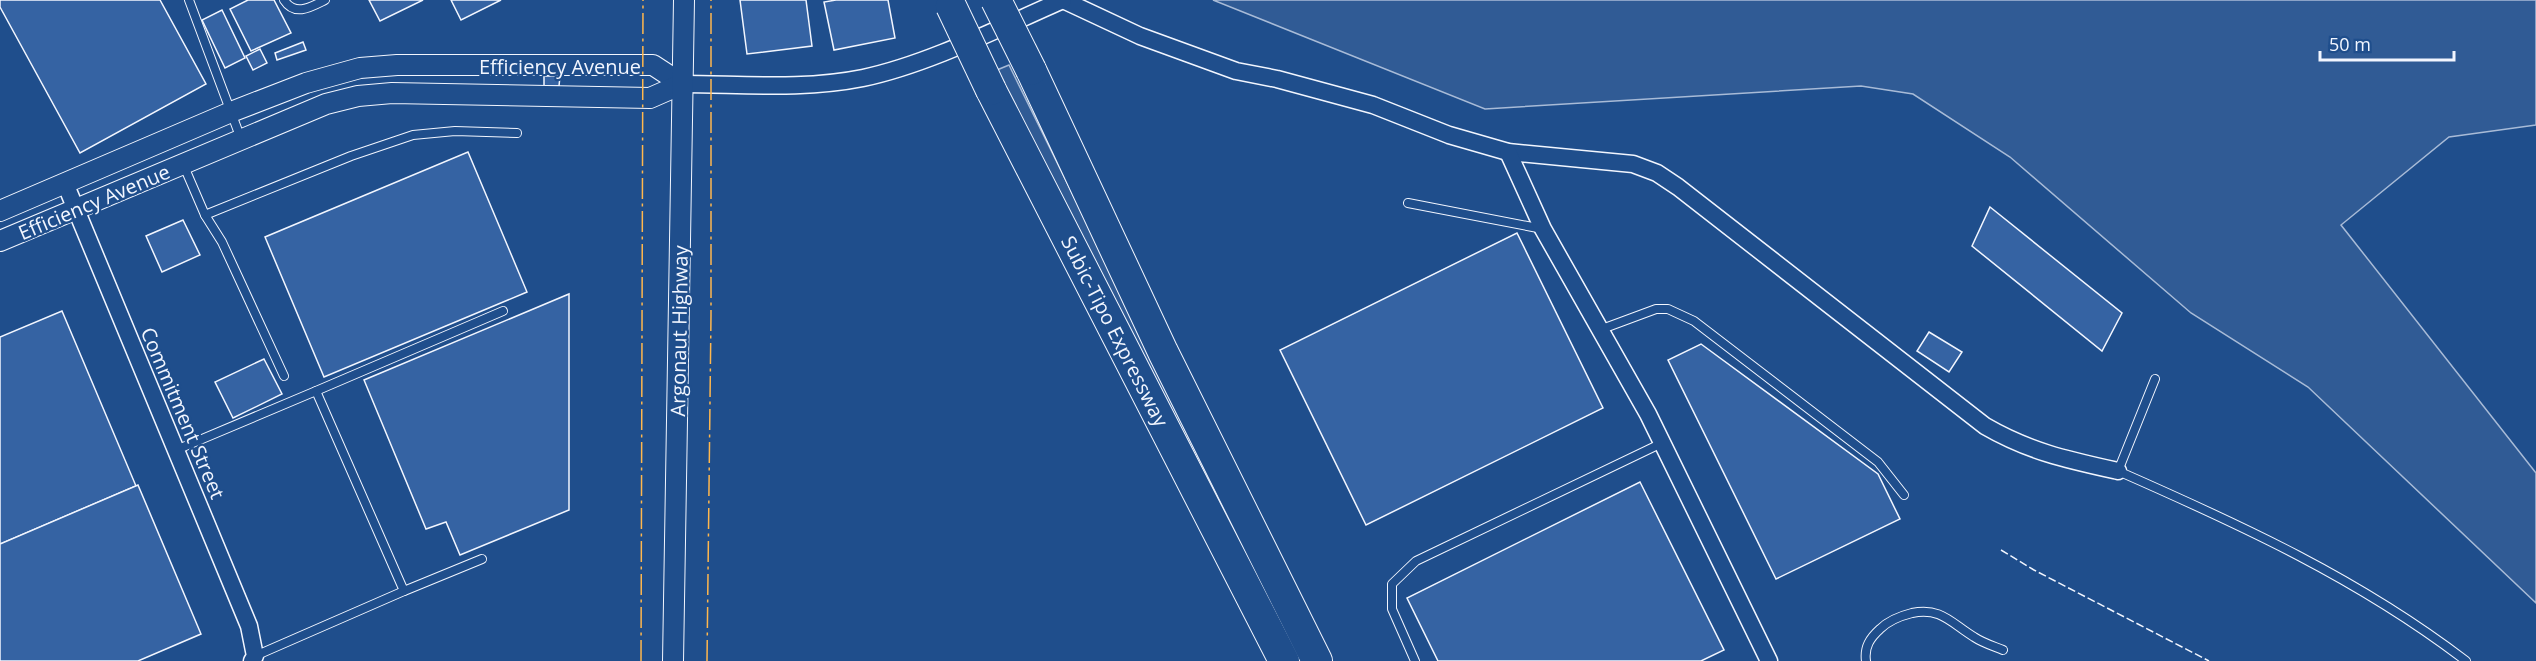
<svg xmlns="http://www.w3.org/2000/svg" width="2536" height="661" font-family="'Open Sans',sans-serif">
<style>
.built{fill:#305b95;stroke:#a8bbd7;stroke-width:1.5}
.building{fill:#3563a3;stroke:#f2f6ff;stroke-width:1.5}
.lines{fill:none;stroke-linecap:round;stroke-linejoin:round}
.service-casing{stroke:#f2f6ff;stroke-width:10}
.minor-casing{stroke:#f2f6ff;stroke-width:19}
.tertiary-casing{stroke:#f2f6ff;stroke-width:22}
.motorway-casing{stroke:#f2f6ff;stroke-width:32}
.service{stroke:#1f4e8c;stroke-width:8}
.minor{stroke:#1f4e8c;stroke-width:16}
.tertiary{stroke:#1f4e8c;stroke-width:20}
.motorway{stroke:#1f4e8c;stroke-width:30}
.motorway-bridge-casing{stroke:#f2f6ff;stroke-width:32;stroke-linecap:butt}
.motorway-bridge{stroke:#1f4e8c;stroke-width:30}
.fence{stroke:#f2f6ff;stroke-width:1.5;stroke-dasharray:8 3;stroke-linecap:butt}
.power{stroke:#ffb74d;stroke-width:1.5;stroke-dasharray:21 4.5 3 4.5;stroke-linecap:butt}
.labels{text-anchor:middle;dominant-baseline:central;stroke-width:4.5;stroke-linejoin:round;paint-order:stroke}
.street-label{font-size:20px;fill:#f2f6ff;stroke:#1f4e8c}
</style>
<rect width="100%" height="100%" fill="#1f4e8c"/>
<g class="built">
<path d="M1213,0H2536V125L2449,137L2341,225L2536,473V603L2308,387L2191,313L2010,157L1913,94L1861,86L1485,109Z"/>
<path d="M1009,65L1154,359L1305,661H1294L997,70Z"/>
</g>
<g class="building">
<path d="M0,0H160L206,84L80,153L0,7Z"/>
<path d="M248,0H274L291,33L251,51L230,9Z"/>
<path d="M369,0H423L380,21Z"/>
<path d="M451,0H501L461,20Z"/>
<path d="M740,0H806L812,46L747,54Z"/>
<path d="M836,0H888L895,38L834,50L824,2Z"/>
<path d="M222,10L245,58L225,68L202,20Z"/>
<path d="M303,42L306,50L277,60L275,53Z"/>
<path d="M260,49L267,63L253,70L246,56Z"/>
<path d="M544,76H560L559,86H544Z"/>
<path d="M468,152L527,292L324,377L265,237Z"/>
<path d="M1990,207L2122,313L2102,351L1972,246Z"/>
<path d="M183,220L200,255L162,272L146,236Z"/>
<path d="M1517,233L1603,408L1366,525L1280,350Z"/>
<path d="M569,294V510L460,555L446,522L426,529L364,380Z"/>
<path d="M62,311L136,486L0,544V337Z"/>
<path d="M1929,332L1962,352L1949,372L1917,351Z"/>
<path d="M1701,344L1878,474L1900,519L1776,579L1668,360Z"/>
<path d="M264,359L282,394L233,418L215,382Z"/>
<path d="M1640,482L1724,650L1701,661H1438L1407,598Z"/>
<path d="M138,485L201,634L138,661H0V544Z"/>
</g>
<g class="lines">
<g class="service-casing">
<g id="service">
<path d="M189,0L241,139"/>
<path d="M284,0C295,17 311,7 325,0"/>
<path d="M183,164L205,215L222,242L284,376"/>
<path d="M1408,203L1543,229"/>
<path d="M205,215L351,156L413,135L455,131L517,133"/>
<path d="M1602,329L1656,309H1668L1694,321L1878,462L1904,495"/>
<path d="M2155,379L2118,471C2241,525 2359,579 2466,661"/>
<path d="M316,391L503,311"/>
<path d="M176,450L316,391L404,591L255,656"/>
<path d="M404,591L482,559"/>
<path d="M1415,661L1392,609V584L1416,561L1662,443"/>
<path d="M1866,661C1864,647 1870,638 1880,629C1889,620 1900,616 1912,613C1941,607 1951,623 1974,637C1983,643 1993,646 2003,650"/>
</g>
</g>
<g class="minor-casing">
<g id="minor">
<path d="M1063,0L1140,36L1236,71L1277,79L1373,105L1449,135L1508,152L1633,164L1657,173L1678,187L1985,426C2030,452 2068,460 2118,471"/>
<path d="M682,84C741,84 804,90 863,78C929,64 1001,27 1063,0"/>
<path d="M1508,152L1543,229L1648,414L1769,661"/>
<path d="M65,183L249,626L255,656L252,661"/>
</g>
</g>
<g class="tertiary-casing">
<g id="tertiary">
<path d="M0,211L231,112L306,83L360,68L397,65H653L682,84"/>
<path d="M0,241L326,104L358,96L392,93L650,98L682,84"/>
<path d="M673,661L684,0"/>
</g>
</g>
<g class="motorway-casing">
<g id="motorway">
<path d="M1031,70L1163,352L1317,661"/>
<path d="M991,90L1284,661"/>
</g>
</g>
<use href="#service" class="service"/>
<use href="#minor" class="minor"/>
<use href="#tertiary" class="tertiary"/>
<use href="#motorway" class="motorway"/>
<g class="motorway-bridge-casing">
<g id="motorway-bridge">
<path d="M996,0L1031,70"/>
<path d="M951,6L991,90"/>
</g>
</g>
<use href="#motorway-bridge" class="motorway-bridge"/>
<path class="fence" d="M2001,550L2034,570L2209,661"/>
<g class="power">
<path d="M641,661L643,0"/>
<path d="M707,661L711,315V0"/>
</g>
</g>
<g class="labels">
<g class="street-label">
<text x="560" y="66">Efficiency Avenue</text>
<text transform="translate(94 202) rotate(-23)">Efficiency Avenue</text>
<text transform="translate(679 331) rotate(-89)">Argonaut Highway</text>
<text transform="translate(1115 331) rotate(63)">Subic-Tipo Expressway</text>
<text transform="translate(183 413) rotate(67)">Commitment Street</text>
</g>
</g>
<path d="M2320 51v9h134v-9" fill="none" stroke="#f2f6ff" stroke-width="3"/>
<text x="2329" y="51" font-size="18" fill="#f2f6ff" stroke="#1f4e8c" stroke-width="4.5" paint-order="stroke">50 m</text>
</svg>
